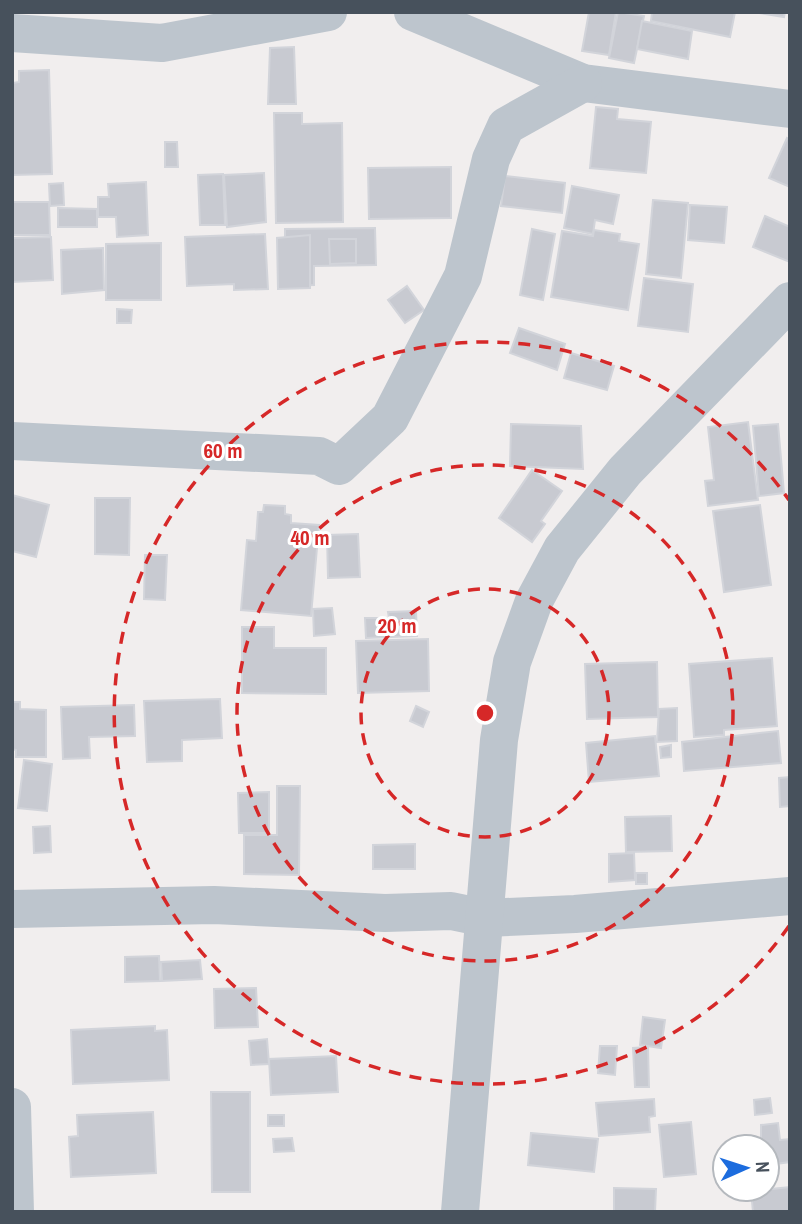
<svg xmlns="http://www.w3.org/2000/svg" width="802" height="1224" font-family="'Archivo Narrow',sans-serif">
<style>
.building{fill:#c8cad1;stroke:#d2d4da;stroke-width:2}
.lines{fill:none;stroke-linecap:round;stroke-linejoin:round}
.minor{stroke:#bdc5cd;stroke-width:38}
.ring{fill:none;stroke:#d62828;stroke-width:3.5;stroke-dasharray:12 9}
.centre{fill:#d62828;stroke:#fff;stroke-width:3.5}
.ring-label{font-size:21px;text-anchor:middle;font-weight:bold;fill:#d62828;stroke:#fff;stroke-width:6;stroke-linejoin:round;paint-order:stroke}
</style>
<rect width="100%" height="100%" fill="#f1eeee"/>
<g class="building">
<path d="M589,12H616L609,55L582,51Z"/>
<path d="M618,12L644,16L634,63L609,58Z"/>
<path d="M652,12H735L730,37L651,21Z"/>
<path d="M753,12H785L784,17Z"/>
<path d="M642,21L692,31L688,59L637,49Z"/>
<path d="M294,47L296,104H268L270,48Z"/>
<path d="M49,70L52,174L12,175V83L19,82V71Z"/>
<path d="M596,107L618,109L617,119L651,122L646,173L590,168Z"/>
<path d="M274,113H302V124L342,123L343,222L276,223Z"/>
<path d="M787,138L790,140V187L769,178Z"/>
<path d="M165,142H177L178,167H165Z"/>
<path d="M451,167V218L369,219L368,168Z"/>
<path d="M264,173L266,222L227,227L224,175Z"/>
<path d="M223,174L225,225H200L198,175Z"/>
<path d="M505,176L565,183L562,213L501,206Z"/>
<path d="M146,182L148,235L117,237L116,217H98V197H109L108,184Z"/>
<path d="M63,183L64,205L50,206L49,184Z"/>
<path d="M572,186L619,195L613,224L595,220L593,234L564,228Z"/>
<path d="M653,200L688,203L681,278L646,274Z"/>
<path d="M12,202H49L50,235H12Z"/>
<path d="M690,205L727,207L724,243L688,240Z"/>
<path d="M58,208L97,209V227H58Z"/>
<path d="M765,216L790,227V262L753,247Z"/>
<path d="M375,228L376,265L314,266V285L285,286V229Z"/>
<path d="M532,229L555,234L543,300L520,295Z"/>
<path d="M594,230L620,234L619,241L639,244L628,310L551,297L562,231L593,236Z"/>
<path d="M265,234L268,289L234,290V284L187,286L185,237Z"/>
<path d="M310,235V288L278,289L277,238Z"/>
<path d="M51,237L53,280L12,282V238Z"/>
<path d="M329,239H356V263L330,264Z"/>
<path d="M161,243V300H106V244Z"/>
<path d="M103,248L104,290L62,294L61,250Z"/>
<path d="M644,278L693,284L688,332L638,326Z"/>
<path d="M407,286L424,310L405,323L388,300Z"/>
<path d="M117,309L132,310L131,323H117Z"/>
<path d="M519,328L565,344L557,370L510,353Z"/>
<path d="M571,353L614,366L607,390L564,378Z"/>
<path d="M748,422L758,500L708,506L705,481L714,480L708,427Z"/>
<path d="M511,424L581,426L583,469L510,466Z"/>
<path d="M778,424L784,493L759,496L753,426Z"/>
<path d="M532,470L562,491L541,521L545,524L532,542L499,518Z"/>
<path d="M12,495L49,505L36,557L12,551Z"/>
<path d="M95,498H130L129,555L95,554Z"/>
<path d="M264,505L285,506V514L291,515V523L319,525L311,616L241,610L247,540L256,541L258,512H263Z"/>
<path d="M760,505L771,585L724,592L713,511Z"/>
<path d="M358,534L360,577L328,578L327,535Z"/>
<path d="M145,555H167L165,600L144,599Z"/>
<path d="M332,608L335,634L314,636L313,609Z"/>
<path d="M416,611L417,636L366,638L365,618H389L388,612Z"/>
<path d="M242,627H274V648H326V694L242,693Z"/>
<path d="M428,639L429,691L358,693L356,641Z"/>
<path d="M772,658L777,726L724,730V735L694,737L689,664Z"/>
<path d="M657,662L658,717L587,719L585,664Z"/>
<path d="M220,699L222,738L182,740V761L147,762L144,701Z"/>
<path d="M12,702H20V709L46,710V757H16V750L12,749Z"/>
<path d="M134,705L135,736L89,737L90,758L63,759L61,707Z"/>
<path d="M416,706L429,712L423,727L410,721Z"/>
<path d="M677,708V741L657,742L659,709Z"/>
<path d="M778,731L781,763L684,771L682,742Z"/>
<path d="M655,736L659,776L589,782L586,743Z"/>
<path d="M671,745V757L661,758L660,747Z"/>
<path d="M24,760L52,764L47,811L18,808Z"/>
<path d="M790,777V806L780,807L779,778Z"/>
<path d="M277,786H300L299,875L244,874V835H277Z"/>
<path d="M269,792V833H239L238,793Z"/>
<path d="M671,816L672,851L626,852L625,817Z"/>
<path d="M50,826L51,852L34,853L33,827Z"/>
<path d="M415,844V869H373V845Z"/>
<path d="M634,853L635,880L609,882V854Z"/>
<rect x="636" y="873" width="11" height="11"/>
<path d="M159,956L160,981L125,982V957Z"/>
<path d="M200,960L202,979L162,981L161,962Z"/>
<path d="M256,988L258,1027L215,1028L214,989Z"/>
<path d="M643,1017L665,1020L661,1048L640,1045Z"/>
<path d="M155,1026V1031L167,1030L169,1080L73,1084L71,1030Z"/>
<path d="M267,1039L269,1064L251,1065L249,1041Z"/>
<path d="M600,1046H617L615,1075L598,1073Z"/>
<path d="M648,1047L649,1087H635L633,1048Z"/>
<path d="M336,1056L338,1092L271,1095L269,1059Z"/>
<path d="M211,1092H250V1192H212Z"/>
<path d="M770,1098L772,1113L755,1115L754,1100Z"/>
<path d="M654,1099L655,1116L649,1117L650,1132L599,1136L596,1103Z"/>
<path d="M153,1112L156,1173L71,1177L69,1137L78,1136L77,1115Z"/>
<rect x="268" y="1115" width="16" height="11"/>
<path d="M691,1122L696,1174L664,1177L659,1125Z"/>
<path d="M778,1123L780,1140L790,1139V1162L767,1165V1147H761V1125Z"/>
<path d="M531,1133L598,1139L594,1172L528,1165Z"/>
<path d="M292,1138L294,1151L274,1152L273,1139Z"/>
<path d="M790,1187V1212H753L751,1191Z"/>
<path d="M614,1188L656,1189L655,1212H614Z"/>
</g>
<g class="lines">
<g class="minor">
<path d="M413,12L583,83L790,109"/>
<path d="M12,33L162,43L328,12"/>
<path d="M12,441L319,456L339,466L390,418L463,276L491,159L506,126L583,83"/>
<path d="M12,909L214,905L385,913L451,911L485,918L575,914L790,896"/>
<path d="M12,1107L15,1212"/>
<path d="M460,1212L499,740L512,662L534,601L562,549L625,471L790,301"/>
</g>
</g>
<g class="ring">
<circle cx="485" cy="713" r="124"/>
<circle cx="485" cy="713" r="248"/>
<path d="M789 926A371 371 0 1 1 789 500"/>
</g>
<circle cx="485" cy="713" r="10" class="centre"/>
<g class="ring-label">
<text x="223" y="458">60 m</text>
<text x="310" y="545">40 m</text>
<text x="397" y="633">20 m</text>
</g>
<rect width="802" height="1224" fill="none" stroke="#47515c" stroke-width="28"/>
<g transform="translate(746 1168) rotate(87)"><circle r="33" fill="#ffffff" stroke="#b5b9be" stroke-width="2"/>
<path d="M0-5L12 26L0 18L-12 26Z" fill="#1c6cde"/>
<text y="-10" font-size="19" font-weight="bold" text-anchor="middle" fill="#47515c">N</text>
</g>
</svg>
